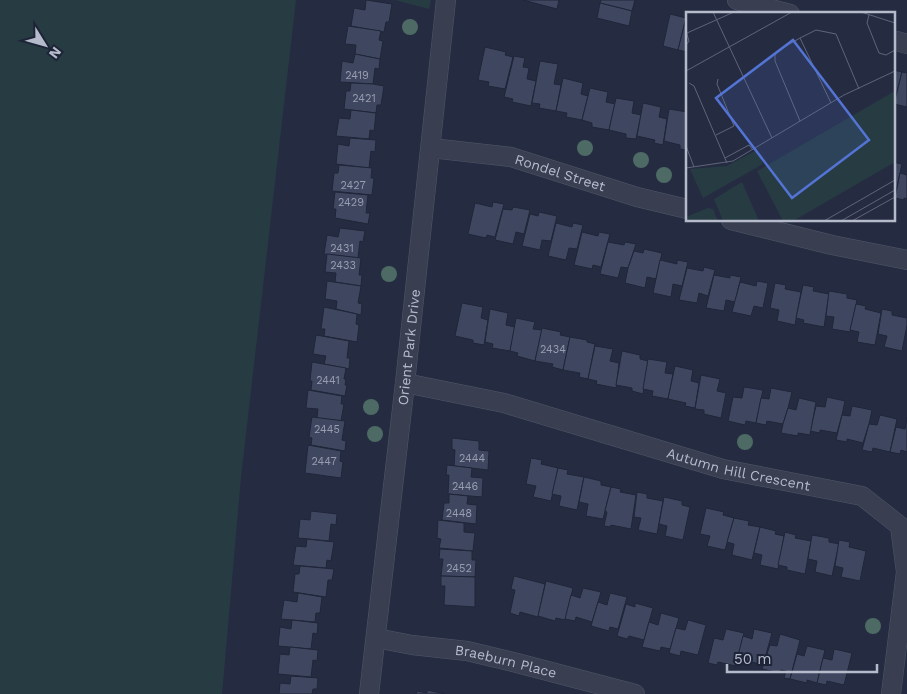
<svg xmlns="http://www.w3.org/2000/svg" width="907" height="694" font-family="'Work Sans',sans-serif">
<style>
.green{fill:#273b43}
.building{fill:#3f4760;stroke:#202639}
.lines{fill:none;stroke-linecap:round;stroke-linejoin:round}
.minor-casing{stroke:#515769;stroke-width:20}
.minor{stroke:#393f51;stroke-width:19}
.tree{fill:#4d6a64}
.labels{text-anchor:middle;dominant-baseline:central;stroke-width:4.5;stroke-linejoin:round;paint-order:stroke}
.number-label{font-size:11px;fill:#989eb1}
.street-label{font-size:14px;fill:#b6bbcc;stroke:#1e2437}
.inset-road{fill:none;stroke:#5f6579;stroke-width:1}
.view{fill:#5374d4;fill-opacity:0.15;stroke:#5374d4;stroke-width:2.5}
.inset-edge{fill:none;stroke:#b6bbcc;stroke-width:2.5}
</style>
<rect width="100%" height="100%" fill="#252c42"/>
<g class="green">
<path d="M0,0H296L241,477L222,694H0Z"/>
<path d="M395,0H431L429,9Z"/>
</g>
<g class="building">
<path d="M366,0L392,4L389,22H386L384,32L351,26L354,8L365,10Z"/>
<path d="M523,0H559L557,9Z"/>
<path d="M601,0H635L632,11L600,3Z"/>
<path d="M600,3L632,11L629,26L597,18Z"/>
<path d="M670,14L686,18L678,50L663,46Z"/>
<path d="M686,18H687V52L678,50Z"/>
<path d="M348,26L381,31L379,40L383,41L380,59L355,54L356,45L345,44Z"/>
<path d="M485,47L506,52L505,55L513,57L505,89L488,86L489,82L478,80Z"/>
<path d="M355,54L380,59L379,69L375,68L373,84L340,82L342,61L353,63Z"/>
<path d="M514,56L525,58L523,67L529,68L527,79L536,81L531,106L512,102L513,99L504,97Z"/>
<path d="M540,61L558,64L554,84L561,85L556,111L539,108L540,104L532,103Z"/>
<path d="M893,70L902,72L894,104H893Z"/>
<path d="M902,72L907,73V107L894,104Z"/>
<path d="M563,78L583,83L581,94L588,96L582,120L566,117L567,113L556,111Z"/>
<path d="M351,83L373,84L384,86L381,105H377L376,113L344,109L346,91H350Z"/>
<path d="M590,88L608,92L606,102L615,104L609,130L592,127V123L582,120Z"/>
<path d="M616,98L634,101L632,113L641,115L636,139L626,138V134L609,130Z"/>
<path d="M643,103L661,107L659,117L667,119L663,145L654,143L655,140L637,136Z"/>
<path d="M669,109L687,112V150L680,149V145L664,141Z"/>
<path d="M351,110L376,113L374,131L370,130L369,139L336,136L339,118L350,119Z"/>
<path d="M350,138L376,140L375,152L371,151L369,168L336,164L338,144L349,146Z"/>
<path d="M893,162L902,164L895,196H893Z"/>
<path d="M339,165L372,168L371,178H374L372,195L332,191L334,173H338Z"/>
<path d="M900,173L907,175V199L904,198V200L895,198Z"/>
<path d="M335,192L368,195L366,213H370L368,224L335,218L336,209H333Z"/>
<path d="M493,202L504,204L495,237L487,235L486,238L468,234L475,203L492,207Z"/>
<path d="M513,207L530,210L524,234L516,232L513,244L495,240L503,209L512,210Z"/>
<path d="M539,212L557,216L551,241L542,240L540,250L522,246L530,214L538,216Z"/>
<path d="M556,223L572,227L573,223L583,225L577,249L569,248L566,260L548,256Z"/>
<path d="M340,228L365,231L363,242L360,241L358,258L324,254L327,235L338,237Z"/>
<path d="M582,232L598,236L599,232L610,234L601,267L593,265L592,269L574,265Z"/>
<path d="M608,242L624,245L625,242L636,244L628,268L621,267L618,278L600,274Z"/>
<path d="M644,249L662,253L656,279L647,277L645,288L625,283L628,268L634,251L643,253Z"/>
<path d="M327,254L361,258L359,275H362L361,286L335,282L336,273L325,272Z"/>
<path d="M660,260L677,264V260L688,262L682,286L673,284L671,297L653,293Z"/>
<path d="M704,267L715,270L708,296L699,293L697,303L679,300L687,268L703,271Z"/>
<path d="M714,275L730,278V275L741,277L735,302L726,300L724,311L706,308Z"/>
<path d="M327,281L361,286L358,303L362,304L361,315L336,309L337,301L325,299Z"/>
<path d="M757,281L768,283L763,308L754,306L751,316L732,312L740,282L756,286Z"/>
<path d="M775,283L786,285L785,289L801,292L795,325L777,321L779,310L770,308Z"/>
<path d="M803,285L814,287L813,291L829,294L824,327L803,323L804,320L796,318Z"/>
<path d="M829,291L847,294V298L857,300L850,332L832,329L834,317L826,316Z"/>
<path d="M462,303L483,307L481,318L488,320L484,345L473,343V340L455,336Z"/>
<path d="M856,304L866,306L865,309L881,313L875,345L857,342L859,332L850,330Z"/>
<path d="M324,307L357,314L356,324L359,325L357,342L324,336L325,329H321Z"/>
<path d="M490,309L508,313L506,325L515,327L510,351L492,348L493,344L485,342Z"/>
<path d="M882,309L892,311V315L907,318V325L902,351L884,347L887,336L878,334Z"/>
<path d="M516,318L535,322L533,329L542,330L535,361L517,356L518,353L510,351Z"/>
<path d="M542,328L561,332L560,335L570,337L563,370L552,367L553,364L535,361Z"/>
<path d="M316,335L349,341L347,358H350L349,369L324,364L326,356L313,354Z"/>
<path d="M570,337L587,340V342L595,344L588,379L579,377L580,373L563,370Z"/>
<path d="M595,346L613,349L610,361L619,363L616,388L596,384L597,381L588,379Z"/>
<path d="M622,351L640,355V359L648,361L643,394L632,391V388L616,385Z"/>
<path d="M648,359L667,362L665,373L673,374L668,399L652,396L653,391L643,389Z"/>
<path d="M312,362L346,368L344,379H346L345,385H347L345,396L311,390L312,381H310Z"/>
<path d="M675,366L693,370L691,381L699,383L695,408L685,406L686,403L668,399Z"/>
<path d="M701,375L720,379L717,391L726,393L721,418L704,414V410L695,409Z"/>
<path d="M744,387L763,390L756,423L746,421L745,425L728,421L733,397L742,398Z"/>
<path d="M771,388L792,392L788,408L783,424L767,421L766,425L756,423L761,398L769,399Z"/>
<path d="M308,390L342,396L341,404H344L341,421L317,418L318,409L306,408Z"/>
<path d="M827,397L845,401L842,415L837,433L820,430V433L810,431L816,406L825,407Z"/>
<path d="M799,398L816,402L810,435L798,433V436L781,433L783,424L788,408L796,410Z"/>
<path d="M852,406L872,410L869,424L863,443L847,439V442L836,440L842,415L850,416Z"/>
<path d="M880,415L897,419L890,452L873,448L872,452L862,450L869,424L877,425Z"/>
<path d="M312,417L345,421L342,440L346,441L345,451L311,445L312,438L309,437Z"/>
<path d="M907,417V452L901,450L900,454L890,452L896,427L905,429Z"/>
<path d="M452,438L479,441V450L489,451L488,470L454,466L455,450L452,449Z"/>
<path d="M308,445L341,451L340,461L343,462L341,478L305,473Z"/>
<path d="M531,458L542,460L541,464L558,468L551,501L533,497L536,486L526,484Z"/>
<path d="M447,465L472,468L471,477L483,478L482,497L448,494L449,475H446Z"/>
<path d="M558,468L568,470L567,474L584,477L577,510L559,506L561,496L552,494Z"/>
<path d="M584,477L601,481V485L611,487L603,519L586,516L588,504L579,502Z"/>
<path d="M611,487L621,489L620,492L636,495L631,529L611,525L610,527L604,526L607,512L605,511Z"/>
<path d="M637,492L647,494V498L663,501L657,534L638,530L641,518L634,517Z"/>
<path d="M449,494L468,496L467,504L477,505L476,524L442,520L444,503H449Z"/>
<path d="M664,497L682,501V505L690,507L683,540L665,536L667,526L659,524Z"/>
<path d="M706,508L724,512L723,515L734,518L725,550L707,546L710,536L700,534Z"/>
<path d="M311,511L337,514L336,525L331,524L329,541L298,538L300,519L310,520Z"/>
<path d="M734,518L749,521L748,525L760,527L752,560L732,555L734,544L727,542Z"/>
<path d="M438,520L464,523V532L475,533L473,551L439,548L441,539L437,538Z"/>
<path d="M760,527L776,531L775,534L784,536L778,569L760,565L762,555L754,553Z"/>
<path d="M785,532L796,535L795,538L811,541L805,574L787,570V567L778,565Z"/>
<path d="M812,535L829,538V542L839,544L832,576L815,572L817,561L808,559Z"/>
<path d="M307,539L334,542L331,561L327,560L326,568L293,565L296,546L306,547Z"/>
<path d="M839,540L850,542L849,547L866,551L860,581L841,577L843,568L835,566Z"/>
<path d="M440,549L472,551V560H476L475,577L441,576L443,559H439Z"/>
<path d="M300,566L334,569L332,580H328L326,597L293,592L295,574H299Z"/>
<path d="M441,576L475,577V607L444,605L445,586H441Z"/>
<path d="M514,576L545,584L538,617L520,612L519,616L510,613L515,590L511,589Z"/>
<path d="M546,581L573,588L565,620L556,618L555,621L538,616Z"/>
<path d="M583,588L601,592L592,622L576,617L575,621L565,619L571,595L580,598Z"/>
<path d="M298,593L322,597L320,613H316L315,622L281,619L284,600L297,602Z"/>
<path d="M610,593L627,597L618,629L610,627L609,631L591,626L598,602L607,605Z"/>
<path d="M635,603L653,608L644,640L629,636L627,639L617,636L626,604L635,607Z"/>
<path d="M661,613L679,618L670,649L661,647L660,651L642,647L649,622L658,625Z"/>
<path d="M292,620L318,623L317,634L313,633L311,649L278,646L280,627L291,629Z"/>
<path d="M688,620L706,625L698,655L681,651L680,656L669,653L676,628L685,630Z"/>
<path d="M726,629L744,633L736,666L718,662L717,665L708,663L714,638L723,640Z"/>
<path d="M754,629L772,633L763,665L748,661L747,665L736,663L743,636L752,639Z"/>
<path d="M780,634L800,640L790,679L784,678L786,671L781,670L780,673L762,669L770,645L777,646Z"/>
<path d="M807,646L825,650L817,683L807,680V683L790,679L797,654L804,656Z"/>
<path d="M290,647L318,650L317,661L313,660L311,677L278,674L280,654L289,655Z"/>
<path d="M834,649L852,653L844,685L827,681L826,685L817,683L823,658L832,660Z"/>
<path d="M291,676L318,678L317,689H313L312,694H279L280,683L290,684Z"/>
<path d="M427,690L445,694H416L417,691L427,693Z"/>
</g>
<g class="lines">
<g class="minor-casing">
<g id="minor">
<path d="M737,0L790,14"/>
<path d="M893,40L907,44"/>
<path id="s1" d="M431,148L511,157L637,197L687,209"/>
<path d="M731,220L832,245L907,260"/>
<path id="s2" d="M405,383L504,403L723,469L862,496L900,526L906,572L891,694"/>
<path id="s3" d="M376,638L412,645L467,651L517,663L635,694"/>
<path id="s4" d="M369,694L405,383L446,0"/>
</g>
</g>
<use href="#minor" class="minor"/>
</g>
<g class="tree">
<circle cx="410" cy="27" r="8"/>
<circle cx="585" cy="148" r="8"/>
<circle cx="641" cy="160" r="8"/>
<circle cx="664" cy="175" r="8"/>
<circle cx="389" cy="274" r="8"/>
<circle cx="371" cy="407" r="8"/>
<circle cx="375" cy="434" r="8"/>
<circle cx="745" cy="442" r="8"/>
<circle cx="873" cy="626" r="8"/>
</g>
<g class="labels">
<g class="number-label">
<text x="357" y="75">2419</text>
<text x="364" y="98">2421</text>
<text x="353" y="185">2427</text>
<text x="351" y="202">2429</text>
<text x="342" y="248">2431</text>
<text x="343" y="265">2433</text>
<text x="553" y="349">2434</text>
<text x="328" y="380">2441</text>
<text x="327" y="429">2445</text>
<text x="472" y="458">2444</text>
<text x="324" y="461">2447</text>
<text x="465" y="486">2446</text>
<text x="459" y="513">2448</text>
<text x="459" y="568">2452</text>
</g>
<g class="street-label">
<text stroke="none"><textPath href="#s1" startOffset="132">Rondel Street</textPath></text>
<text stroke="none"><textPath href="#s4" startOffset="349">Orient Park Drive</textPath></text>
<text stroke="none"><textPath href="#s2" startOffset="345">Autumn Hill Crescent</textPath></text>
<text stroke="none"><textPath href="#s3" startOffset="132">Braeburn Place</textPath></text>
</g>
</g>
<g transform="translate(686 12)">
<rect width="209" height="209" fill="#252c42"/>
<path d="M209,79V150L107,209H97L71,159ZM71,138L77,152L17,186L4,157L41,154ZM56,170L73,209H37L28,187ZM22,196L27,197L32,209H0V205Z" fill="#273b43"/>
<path class="inset-road" d="M27,0L86,126M175,0L209,11M183,3L181,11L193,41L200,43L209,38M0,19L3,29L0,33M1,21L48,0M114,26L145,91M0,59L106,0M3,71L8,74L41,151M114,109L89,49V43L93,38L114,26L130,18L150,22L173,77M30,123L48,114L31,72L32,67M0,134L8,155M39,146L63,133L67,138M0,156L47,149L158,83L209,59M138,209L209,168M155,209L209,178M166,209L209,185"/>
<path class="view" d="M107,28L183,128L106,186L30,86Z"/>
<rect width="209" height="209" class="inset-edge"/>
</g>
<g transform="translate(45 45) rotate(127)" stroke="#1e2437" stroke-width="4" paint-order="stroke">
<path d="M0-4L9 19L0 12L-9 19Z" fill="#b6bbcc"/>
<text y="-8" font-size="14" font-weight="bold" text-anchor="middle" fill="#b6bbcc">N</text>
</g>
<path d="M727 664v8h150v-8" fill="none" stroke="#b6bbcc" stroke-width="2.5"/>
<text x="734" y="664" font-size="15" fill="#b6bbcc" stroke="#1e2437" stroke-width="4" paint-order="stroke">50 m</text>
</svg>
